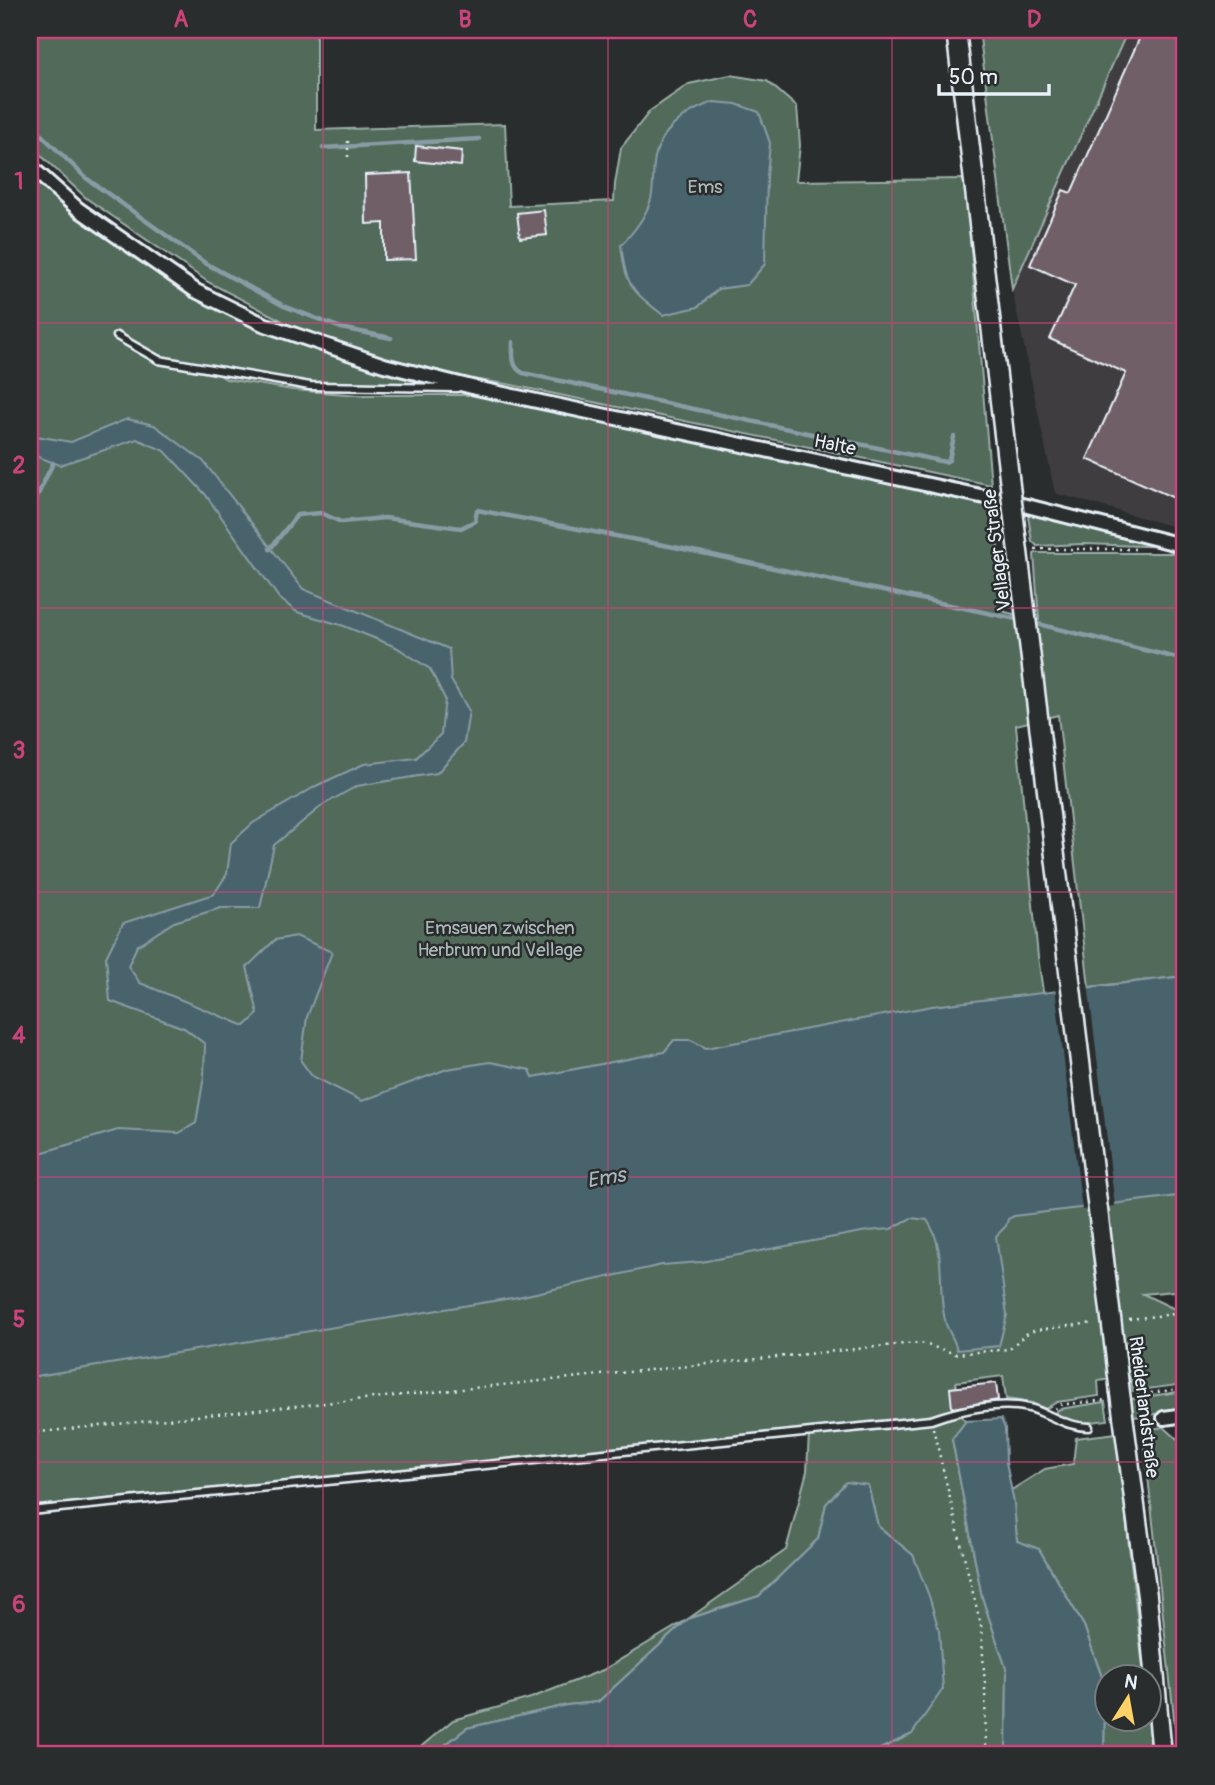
<svg xmlns="http://www.w3.org/2000/svg" width="1215" height="1785" font-family="Pangolin,sans-serif">
<style>
.built{fill:#3f3c3f}
.green{fill:#516b5a;stroke:#9caea9;stroke-width:2}
.water{fill:#49636d;stroke:#899ca5;stroke-width:2}
.pier{fill:#2a2d2e}
.lines{fill:none;stroke-linecap:round;stroke-linejoin:round}
.stream{stroke:#899ca5;stroke-width:4.5}
.building{fill:#715f67;stroke:#e8f1f8;stroke-width:2}
.service-casing{stroke:#e8f1f8;stroke-width:11}
.minor-casing{stroke:#e8f1f8;stroke-width:18}
.secondary-casing{stroke:#e8f1f8;stroke-width:23}
.path{stroke:#e8f1f8;stroke-width:2.5;stroke-dasharray:2 5;stroke-linecap:butt}
.service{stroke:#2a2d2e;stroke-width:6}
.minor{stroke:#2a2d2e;stroke-width:12}
.secondary{stroke:#2a2d2e;stroke-width:18}
.secondary-bridge-casing{stroke:#e8f1f8;stroke-width:23;stroke-linecap:butt}
.secondary-bridge{stroke:#2a2d2e;stroke-width:18}
.grid{fill:none;stroke:#ca437a;stroke-width:2;stroke-opacity:0.55}
.labels{text-anchor:middle;dominant-baseline:central;stroke-width:5;stroke-linejoin:round;paint-order:stroke}
.park-label{font-size:19px;fill:#acbbb9;stroke:#2a2d2e}
.street-label{font-size:19px;fill:#e8f1f8;stroke:#2a2d2e}
.water-label{font-size:21px;font-style:italic;fill:#a8b8c0;stroke:#2a2d2e}
.neatline{fill:none;stroke:#ca437a;stroke-width:2.5}
.grid-label{font-size:23px;text-anchor:middle;font-weight:bold;fill:#ca437a}
</style>
<rect width="100%" height="100%" fill="#2a2d2e"/>
<filter id="ink" filterUnits="userSpaceOnUse"><feTurbulence type="fractalNoise" baseFrequency=".0143" numOctaves="2"/><feDisplacementMap in="SourceGraphic" scale="14" xChannelSelector="R" yChannelSelector="G"/><feConvolveMatrix kernelMatrix="1 2 1 2 8 2 1 2 1" color-interpolation-filters="sRGB"/></filter>
<g filter="url(#ink)">
<path class="built" d="M1128,30H1185V530L1055,493L1012,289Z"/>
<g class="green">
<path d="M30,30H316V130L505,124L509,206L614,201L615,184L621,148L650,111L689,84L730,75L767,81L797,107L800,145L796,181L965,179L991,485L507,384L449,376L397,362L334,343L298,329L208,282L86,198L30,145Z"/>
<path d="M979,30H1128L1012,289Z"/>
<path d="M30,169L106,235L269,330L461,388L294,383L212,370L226,379L293,390L360,395H499L993,503L1005,612L1039,620L1034,554L1036,553H1185V976L1089,987L1058,715L1016,725L1038,957L1074,1207L1185,1195V1290L1143,1294L1185,1314V1384L1133,1391L1130,1377L1098,1381L1099,1396L1057,1402L1045,1409L1032,1403L1006,1399L1003,1376L956,1382L957,1404L956,1411L966,1421L952,1439L982,1597L1007,1671L1006,1755H867L912,1734L939,1631L913,1555L878,1526L868,1486L826,1504L818,1539L759,1596L688,1619L598,1702L567,1705L467,1728L432,1755H411L453,1720L531,1698L603,1670L688,1619L786,1550L807,1471L809,1433L30,1511Z"/>
<path d="M1027,510L1174,547L1083,544L1037,546L1032,541Z"/>
<path d="M1185,1391V1410L1133,1417L1131,1399Z"/>
<path d="M1105,1402L1108,1420L1075,1424L1057,1415L1056,1411L1060,1409Z"/>
<path d="M1164,1427L1185,1446V1755H1178L1143,1430Z"/>
<path d="M1116,1433L1144,1676H1106V1718H1148L1149,1715L1153,1755H1104L1105,1686L1084,1626L1039,1549L1017,1541L1014,1503L1010,1491L1045,1469L1073,1464L1076,1438Z"/>
</g>
<g class="water">
<path d="M714,102L736,104L759,112L770,143L767,176L765,264L747,285L718,289L698,307L663,315C631,290 626,286 621,245C634,232 646,216 651,199C655,183 651,165 657,150C665,126 691,109 714,102Z"/>
<path d="M127,419L154,425L203,461L303,589L449,649L451,680L469,711L464,743L437,773L357,786L323,805L274,845L260,908H221L174,922L137,946L128,966L140,983L245,1026L258,1014L247,967L275,940L296,936L332,952L307,1017L301,1061L312,1076L362,1101L447,1069L490,1062L530,1070L533,1077L664,1052L674,1040H691L706,1048L932,1006L1185,976V1195L1014,1216L1008,1219L1006,1226L996,1236L1007,1315L999,1346L957,1350C955,1340 949,1333 946,1324C936,1290 948,1250 927,1220L911,1218L891,1229L867,1231L701,1262L662,1265L518,1297L30,1377V1156L118,1130L179,1133L196,1123L204,1076L205,1044L184,1028L110,1001L106,957L123,923L214,894L227,874L231,843L253,823L318,785L364,764L416,758L441,734L445,699L430,669L396,647L344,626L297,612L279,598L205,494L165,451L137,439L60,465L30,454V435L71,442Z"/>
<path d="M1001,1419L1005,1428L1006,1462L1014,1503L1017,1541L1039,1549L1084,1626L1105,1686L1104,1755H1006L1007,1671L982,1597L952,1439L966,1421Z"/>
<path d="M846,1482L868,1485L878,1526L913,1555L929,1596L939,1630L943,1689L912,1734L867,1755H432L467,1728L567,1705L598,1702L688,1619L759,1596L818,1539L826,1504Z"/>
</g>
<path class="pier" d="M1088,983L1115,1206L1082,1210L1055,987Z"/>
<g class="lines">
<g class="stream">
<path d="M30,124L86,178L205,263L284,306L341,328L391,338"/>
<path d="M323,148L479,139"/>
<path d="M513,342C513,355 511,367 523,373L945,462L949,460L954,437"/>
<path d="M30,511L53,463"/>
<path d="M270,549L297,515L321,513L341,522L385,518L461,528L475,521L477,510L674,547L1021,620"/>
<path d="M1030,622L1185,660"/>
</g>
</g>
<g class="building">
<path d="M1143,30H1185V503L1087,459L1126,373L1050,339L1075,285L1030,265L1063,190L1071,193Z"/>
<path d="M416,146L462,151L461,166L415,161Z"/>
<path d="M411,173L416,259L384,260V223L366,224L365,175Z"/>
<path d="M544,210L547,235L520,238L517,213Z"/>
<path d="M996,1383L998,1400L952,1408L950,1388Z"/>
</g>
<g class="lines">
<g class="service-casing">
<g id="service">
<path d="M117,336L159,360L310,386L457,388"/>
<path d="M30,1511L931,1420C959,1410 1003,1400 1033,1409C1053,1416 1067,1427 1089,1427"/>
</g>
</g>
<g class="minor-casing">
<g id="minor">
<path d="M30,166L78,209L196,291L263,324L384,365L476,388L1027,506L1185,546"/>
<path d="M1164,1418L1185,1415"/>
</g>
</g>
<g class="secondary-casing">
<g id="secondary">
<path d="M956,30L1009,477"/>
<path d="M1015,527L1098,1210"/>
<path d="M1120,1393L1147,1596L1162,1755"/>
</g>
</g>
<g class="path">
<path d="M348,141V158"/>
<path d="M1035,549H1140"/>
<path d="M1129,1319L1185,1313"/>
<path d="M1137,1395L1185,1388"/>
<path d="M1055,1409L1058,1405L1106,1400"/>
<path d="M933,1428L981,1626L985,1686L986,1755"/>
<path d="M30,1433L905,1344L921,1343L956,1354L1009,1349L1026,1334L1036,1330L1094,1323"/>
</g>
<use href="#service" class="service"/>
<use href="#minor" class="minor"/>
<use href="#secondary" class="secondary"/>
<g class="secondary-bridge-casing">
<g id="secondary-bridge">
<path d="M1009,477L1015,527"/>
<path d="M1098,1210L1120,1393"/>
</g>
</g>
<use href="#secondary-bridge" class="secondary-bridge"/>
</g>
</g>
<path class="grid" d="M323,30V1755M608,30V1755M892,30V1755M30,323H1185M30,608H1185M30,892H1185M30,1177H1185M30,1462H1185"/>
<g class="labels">
<g class="park-label">
<text x="705" y="187">Ems</text>
<text x="500" y="928">Emsauen zwischen<tspan x="500" dy="22">Herbrum und Vellage</tspan></text>
</g>
<g class="street-label">
<text transform="translate(835 445) rotate(12)">Halte</text>
<text transform="translate(997 550) rotate(-97)">Vellager Straße</text>
<text transform="translate(1144 1407) rotate(83)">Rheiderlandstraße</text>
</g>
<g class="water-label">
<text transform="translate(606 1178) rotate(-10)">Ems</text>
</g>
</g>
<rect width="1215" height="1785" fill="none" stroke="#2a2d2e" stroke-width="77"/>
<g transform="translate(1128 1698) rotate(11)"><circle r="33" fill="#2a2d2e" stroke="#767b7f" stroke-width="2"/>
<path d="M0-5L12 26L0 18L-12 26Z" fill="#ffd166"/>
<text y="-10" font-size="19" font-weight="bold" text-anchor="middle" fill="#e8f1f8">N</text>
</g>
<path d="M939 84v10h110v-10" fill="none" stroke="#e8f1f8" stroke-width="3.5"/>
<text x="949" y="84" font-size="21" fill="#e8f1f8" stroke="#2a2d2e" stroke-width="5" paint-order="stroke">50 m</text>
<rect x="38" y="38" width="1138" height="1708" class="neatline"/>
<g class="grid-label">
<text x="181" y="27">A</text>
<text x="465" y="27">B</text>
<text x="750" y="27">C</text>
<text x="1034" y="27">D</text>
<text x="19" y="189">1</text>
<text x="19" y="473">2</text>
<text x="19" y="758">3</text>
<text x="19" y="1043">4</text>
<text x="19" y="1327">5</text>
<text x="19" y="1612">6</text>
</g>
</svg>
